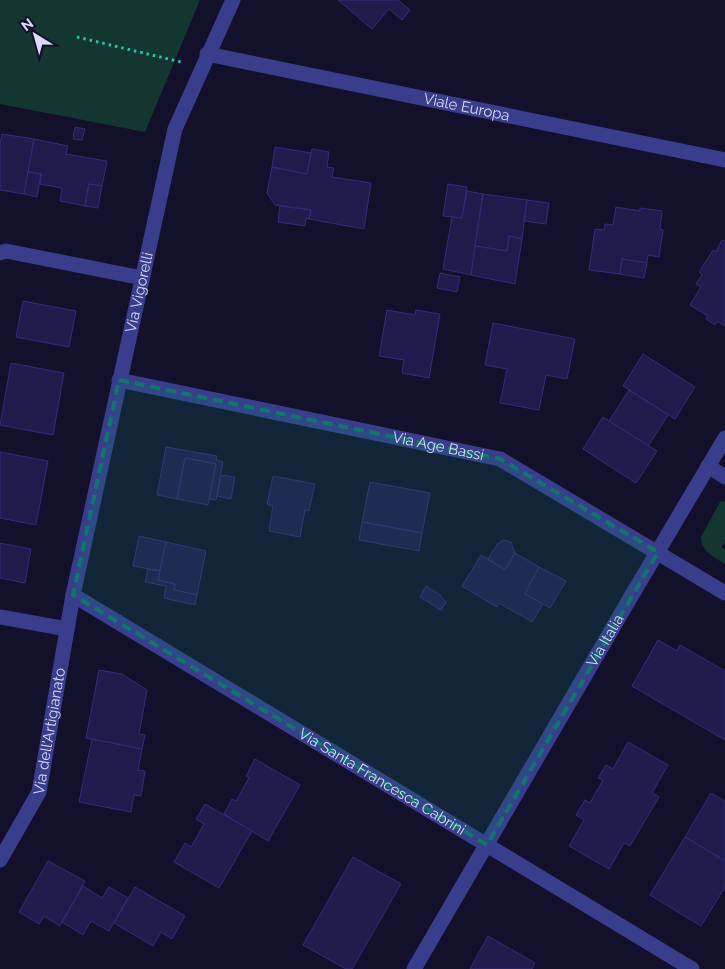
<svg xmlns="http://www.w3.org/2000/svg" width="725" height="969" font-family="Raleway,sans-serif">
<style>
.green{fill:#133631}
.building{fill:#201b4d;stroke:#342c7a}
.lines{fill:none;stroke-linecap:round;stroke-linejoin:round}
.path{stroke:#2cc2aa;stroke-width:3;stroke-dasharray:2.5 4;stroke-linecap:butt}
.lane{stroke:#393e8c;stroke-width:15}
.street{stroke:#393e8c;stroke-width:15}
.marked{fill:#0f766e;fill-opacity:0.2;stroke:#0f766e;stroke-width:4;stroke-dasharray:10 6;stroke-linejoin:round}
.labels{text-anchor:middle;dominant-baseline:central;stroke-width:4;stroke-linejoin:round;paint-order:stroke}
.street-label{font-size:15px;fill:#dbdaff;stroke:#12102b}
</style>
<rect width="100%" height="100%" fill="#12102b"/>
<g class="green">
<path d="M0,0H200L145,132L0,104Z"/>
<path d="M725,501V542L721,547L725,550V564C714,557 701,551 701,537L720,502Z"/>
</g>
<g class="building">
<path d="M338,0H398L410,10L402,20L389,9L372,29Z"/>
<path d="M75,127L85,129L82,140L73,139Z"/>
<path d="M2,134L34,139L24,194L0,190V144Z"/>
<path d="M34,139L68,146L66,154L107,161L102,186L89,184L85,206L60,201L62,188L40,184L41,174L28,172Z"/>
<path d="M275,147L311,153L307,174L272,167Z"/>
<path d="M312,149L329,152L327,167L334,168L332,177L371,183L364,229L309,219L311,210L275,205L267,193L272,167L307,174Z"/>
<path d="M28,172L41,174L37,197L24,194Z"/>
<path d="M89,184L102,186L98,208L85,206Z"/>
<path d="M448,184L467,187L462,218L443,216Z"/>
<path d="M467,191L483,194L471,275L443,269L452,217L462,218Z"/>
<path d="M483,194L527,200L522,239L509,236L507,251L475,246Z"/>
<path d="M527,200L549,203L546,224L524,221Z"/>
<path d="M280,206L311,210L309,219L306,218L305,226L278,222Z"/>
<path d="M616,207L640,211V208L662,211L660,229L663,230L659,257L648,255L647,263L622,259L620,274L589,270L595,229L604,230L605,224L613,225Z"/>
<path d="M509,236L522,239L515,284L471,275L475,246L507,251Z"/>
<path d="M722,240L725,242V326L717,321L715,325L706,319L708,316L690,305L701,287L696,284L702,275L699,272L713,250L716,252Z"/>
<path d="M622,259L647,263L644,278L620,274Z"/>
<path d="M440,273L460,277L457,292L437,288Z"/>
<path d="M23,301L76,311L69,347L16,337Z"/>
<path d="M387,310L415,315L416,310L440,314L429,378L402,373L404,360L379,356Z"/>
<path d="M493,323L575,339L567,379L546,375L539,410L500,403L507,369L485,365Z"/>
<path d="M643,354L695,387L675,419L623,386Z"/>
<path d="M11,363L64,373L53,435L0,425Z"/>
<path d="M629,390L668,415L648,446L609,421Z"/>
<path d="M603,417L657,451L636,483L583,449Z"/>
<path d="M166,447L217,456L216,460L223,462L216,500L209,499L216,464L185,458L177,499L157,495Z"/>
<path d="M0,452L48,461L36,525L0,518Z"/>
<path d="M185,458L216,464L208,505L177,499Z"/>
<path d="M221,475L235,477L231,499L217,496Z"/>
<path d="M273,476L315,484L309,511L305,510L300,537L269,531L273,506L267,504Z"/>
<path d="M370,482L430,493L422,533L362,522Z"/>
<path d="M362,522L422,533L419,551L359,540Z"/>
<path d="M139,536L166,542L160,571L133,566Z"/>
<path d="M504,540L511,542L515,553L505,570L488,559L497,544Z"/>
<path d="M166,542L206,551L197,595L174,590L175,584L158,580Z"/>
<path d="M0,543L31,549L25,583L0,578Z"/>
<path d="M515,553L539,567L525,594L543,604L532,622L499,603L497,607L462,586L481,555L505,570Z"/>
<path d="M539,567L566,581L550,608L525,594Z"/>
<path d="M148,569L160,571L158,580L175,584L174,590L197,595L195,605L164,598L166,586L145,582Z"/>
<path d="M426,586L439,594L446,602L441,610L420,597Z"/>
<path d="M658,640L677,651L680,645L725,671V740L632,686Z"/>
<path d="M99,670L122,674L147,690L139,734L145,735L142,749L86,738Z"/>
<path d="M92,739L142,749L138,770L145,771L143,784L141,796L134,795L131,812L79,802Z"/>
<path d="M628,742L668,765L652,793L659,797L630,846L624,843L609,869L569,846L584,820L576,815L585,800L590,803L603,780L598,778L606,765L613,769Z"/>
<path d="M255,759L300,785L268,841L224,814L232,799L236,801L249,778L246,776Z"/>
<path d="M711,793L725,801V861L685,837Z"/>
<path d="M205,804L252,831L219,888L174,862L185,843L191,847L204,824L196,819Z"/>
<path d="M685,837L725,861V887L701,926L650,895Z"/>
<path d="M353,857L401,884L352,969H346L303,945Z"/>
<path d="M48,861L85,881L60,926L44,916L39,924L19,912Z"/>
<path d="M83,886L102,898L109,887L128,898L109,931L91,921L83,935L62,922Z"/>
<path d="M135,887L185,916L172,939L161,932L153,946L114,923Z"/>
<path d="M488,936L535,963L532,969H470Z"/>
</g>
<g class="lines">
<path class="path" d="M77,37L181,62"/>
<path class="lane" d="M708,466L725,477"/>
<g class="street">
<path id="s1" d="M207,54L725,160"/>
<path d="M0,253L6,251L142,278"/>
<path id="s2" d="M119,380L500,459L725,593"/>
<path id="s3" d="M73,595L692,969"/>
<path d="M0,617L67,629"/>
<path id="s4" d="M0,860L39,792L73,595L175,129L233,0"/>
<path id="s5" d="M414,969L629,600L725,438"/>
</g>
</g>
<path class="marked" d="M119,380L500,459L658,552L487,845L73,595Z"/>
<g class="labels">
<g class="street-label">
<text stroke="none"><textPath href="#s1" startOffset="265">Viale Europa</textPath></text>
<text stroke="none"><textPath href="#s4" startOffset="588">Via Vigorelli</textPath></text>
<text stroke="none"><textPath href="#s2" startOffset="326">Via Age Bassi</textPath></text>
<text stroke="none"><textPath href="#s5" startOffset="380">Via Italia</textPath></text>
<text stroke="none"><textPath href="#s4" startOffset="140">Via dell'Artigianato</textPath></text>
<text stroke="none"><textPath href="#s3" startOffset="361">Via Santa Francesca Cabrini</textPath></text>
</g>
</g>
<g transform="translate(35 35) rotate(323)" stroke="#12102b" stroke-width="4" paint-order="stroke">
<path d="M0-4L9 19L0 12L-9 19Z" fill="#dbdaff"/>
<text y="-8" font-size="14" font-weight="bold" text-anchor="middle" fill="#dbdaff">N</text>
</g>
</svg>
